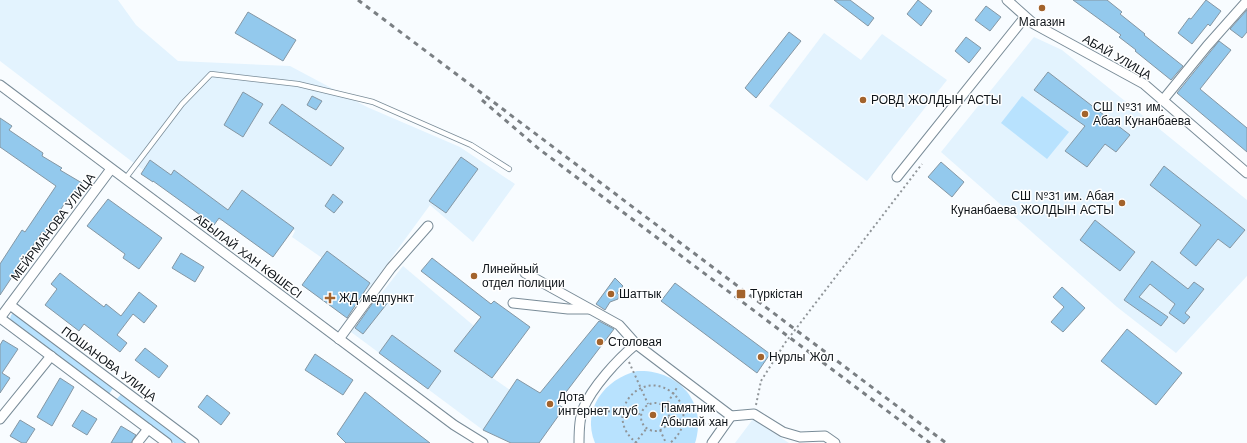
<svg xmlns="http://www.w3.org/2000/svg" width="1247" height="443" font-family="'Work Sans',sans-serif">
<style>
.built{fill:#e3f3fe}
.green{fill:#b8e2fe}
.building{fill:#93c9ed;stroke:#8597a4}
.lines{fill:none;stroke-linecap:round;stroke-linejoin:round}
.service-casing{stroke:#7a8c98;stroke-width:6}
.minor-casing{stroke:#7a8c98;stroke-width:11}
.path{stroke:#909599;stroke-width:2;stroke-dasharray:2 3;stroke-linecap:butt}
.service{stroke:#fff;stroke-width:4.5}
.minor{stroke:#fff;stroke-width:9}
.rail{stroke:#7a7f83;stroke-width:3;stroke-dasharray:5 5;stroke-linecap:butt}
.path-bridge{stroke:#909599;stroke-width:2;stroke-dasharray:2 3;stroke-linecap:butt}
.poi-dot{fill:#a3632c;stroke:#fff;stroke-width:1.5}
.labels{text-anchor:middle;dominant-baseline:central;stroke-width:3;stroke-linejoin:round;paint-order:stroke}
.poi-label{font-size:12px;fill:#0e1419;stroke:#fff;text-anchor:start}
.street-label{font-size:12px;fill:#0e1419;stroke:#fff}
</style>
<rect width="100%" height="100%" fill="#f8fcff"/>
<g class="built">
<path d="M0,0H118L136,25L178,61L290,66L367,107L460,147L515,184L473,242L430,205L368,290L292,237L295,231L243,195L225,221H210L0,61Z"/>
<path d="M824,33L861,60L882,34L947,80L867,181L769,106Z"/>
<path d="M1034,37L1062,50L1247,200V276L1176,353L1117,307L941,152Z"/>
<path d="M403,266L474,326L454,351L510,390L483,430L351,332Z"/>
<path d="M753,419L789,443H735Z"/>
</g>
<g class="green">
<path d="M1022,96L1069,132L1047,159L1001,123Z"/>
<path d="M15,312L114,387L109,394L10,319L11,315Z"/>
<path d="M637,371C678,369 708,402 695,443H595C581,409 605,379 637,371Z"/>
<path d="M122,393L188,443H174L116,400Z"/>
</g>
<g class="building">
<path d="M834,0H850L874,18L868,26Z"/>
<path d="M918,0L932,11L921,26L907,14Z"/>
<path d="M1073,0H1107L1122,12L1120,14L1145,34L1144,35L1183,66L1171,80L1135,51L1136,50L1119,37L1121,35Z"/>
<path d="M1206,0L1221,11L1210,26L1208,24L1192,44L1178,33L1189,18L1191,19Z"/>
<path d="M986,6L1001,17L990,31L975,20Z"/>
<path d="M1247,10V32L1242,38L1230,29Z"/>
<path d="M248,12L296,40L283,61L235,33Z"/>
<path d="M789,32L801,41L756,98L745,88Z"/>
<path d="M966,37L981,48L969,63L955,51Z"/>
<path d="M1219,41L1231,50L1200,89L1247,128V152L1177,93Z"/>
<path d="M1048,72L1130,135L1116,152L1105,144L1087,167L1065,151L1085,126L1034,90Z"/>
<path d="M243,92L263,104L243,137L224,125Z"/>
<path d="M312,96L322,101L316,110L307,105Z"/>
<path d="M282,104L344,148L331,166L269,123Z"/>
<path d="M0,118L12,126L9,130L43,153L42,156L62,168L60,170L82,183L72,199L69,197L45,233L42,232L0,295V264L22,230L25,232L56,186L0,147Z"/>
<path d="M461,157L478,169L446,213L429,201Z"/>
<path d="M150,160L171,175L174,170L228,210L242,190L294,228L273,257L219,218L214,225L153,181V182L141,174Z"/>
<path d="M941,162L964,182L952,197L928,177Z"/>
<path d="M1164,166L1245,230L1230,248L1218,239L1196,266L1180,253L1201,225L1150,185Z"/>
<path d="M333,194L343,202L334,213L325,206Z"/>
<path d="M108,199L162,238L139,269L123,258L125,254L87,226Z"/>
<path d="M1095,220L1135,252L1120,271L1080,240Z"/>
<path d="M327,251L370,283L347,318L302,285Z"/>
<path d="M181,253L204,267L195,282L172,268Z"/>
<path d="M432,258L491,304L494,301L530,327L492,378L454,351L481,317L421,271Z"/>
<path d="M1152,261L1188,289L1194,282L1204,289L1185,313L1190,317L1184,324L1169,313L1175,304L1150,284L1139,297L1168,317L1161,326L1124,300Z"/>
<path d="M60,273L104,307L106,304L121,316L139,292L157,306L144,323L133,314L117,335L127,343L120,352L84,324L79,331L45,305L57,289L51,284Z"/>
<path d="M615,278L623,286L617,293L619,295L618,299L610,302L605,310L596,304Z"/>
<path d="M675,283L770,354L757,373L661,301Z"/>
<path d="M1062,287L1085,308L1063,332L1051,322L1064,307L1053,297Z"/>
<path d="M379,294L389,301L363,334L355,328Z"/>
<path d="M599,321L614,329L557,404L564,408L539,443H511L483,430L517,379L540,393Z"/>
<path d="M1127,329L1182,373L1156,405L1101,361Z"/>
<path d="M392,335L441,371L428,389L379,353Z"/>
<path d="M3,340L18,349L2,373L10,378L0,393V345Z"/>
<path d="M145,348L168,366L159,378L135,360Z"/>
<path d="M315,354L353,380L343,395L305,370Z"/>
<path d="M60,378L74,387L52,426L37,417Z"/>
<path d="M365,392L404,423L430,443H346L337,434Z"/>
<path d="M207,395L230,413L221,425L198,407Z"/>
<path d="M82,410L97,419L87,435L72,426Z"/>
<path d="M20,420L35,429L26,443H22L10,436Z"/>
<path d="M121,426L136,435L131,443H111Z"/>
</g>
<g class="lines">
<g class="service-casing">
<path id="service" d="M125,179L182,104L211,74L298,84L373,102L471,145L509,169"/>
</g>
<g class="minor-casing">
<g id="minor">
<path d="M1007,0L1034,24L1144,84L1247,173"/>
<path d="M0,85L454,425L483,443"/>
<path d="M1163,100L1207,46L1247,1"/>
<path d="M897,177L1025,17"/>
<path d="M525,273L619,325L636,344"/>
<path d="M513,303L568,309H589"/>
<path d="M10,305L194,443"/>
<path d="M0,318L167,443"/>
<path d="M0,318L111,169"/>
<path d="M339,339L391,268L428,226"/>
<path d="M731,416L754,414L783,432L800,437L825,436L835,443"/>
<path d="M0,419L51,356"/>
<path d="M137,443L148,429"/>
<path d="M579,443C579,432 579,419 583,409C592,387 618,359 636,344L731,416L712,443"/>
</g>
</g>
<g class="path">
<path d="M629,362L648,404"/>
<circle cx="655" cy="417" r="14"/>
<path d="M756,405L761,381"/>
<path d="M665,407L678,386"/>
<path d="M593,410L641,414"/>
<path d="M669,418L713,425"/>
<path d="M660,430L666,443"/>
<path d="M635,443L647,428"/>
<path d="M637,443C602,418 637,369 670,391C677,396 682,403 683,411C685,425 680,435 670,443"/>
</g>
<use href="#service" class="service"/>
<use href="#minor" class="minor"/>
<g class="rail">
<path d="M358,0L946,443"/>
<path d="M482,100L539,149L930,443"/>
</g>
<path class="path-bridge" d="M761,381L785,343L922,164"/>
</g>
<g class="poi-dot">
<circle cx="1042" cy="8" r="4"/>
<circle cx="863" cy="100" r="4"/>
<circle cx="1085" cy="114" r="4"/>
<circle cx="1122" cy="203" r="4"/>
<circle cx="474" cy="276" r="4"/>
<circle cx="611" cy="294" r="4"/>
<rect x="736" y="289" width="10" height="10" rx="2"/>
<path d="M328 292h4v4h4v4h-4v4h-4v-4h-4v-4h4z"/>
<circle cx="600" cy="342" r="4"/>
<circle cx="761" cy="357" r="4"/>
<circle cx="550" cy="404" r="4"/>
<circle cx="653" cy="415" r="4"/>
</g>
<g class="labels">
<g class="poi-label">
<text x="1042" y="22" text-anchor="middle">Магазин</text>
<text x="871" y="100">РОВД ЖОЛДЫН АСТЫ</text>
<text x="1093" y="107">СШ №31 им.<tspan x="1093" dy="14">Абая Кунанбаева</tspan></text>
<text x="1114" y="196" text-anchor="end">СШ №31 им. Абая<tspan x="1114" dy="14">Кунанбаева ЖОЛДЫН АСТЫ</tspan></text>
<text x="482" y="269">Линейный<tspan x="482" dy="14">отдел полиции</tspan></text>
<text x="619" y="294">Шаттык</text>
<text x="750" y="294">Түркістан</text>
<text x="339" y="298">ЖД медпункт</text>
<text x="608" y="342">Столовая</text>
<text x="769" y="357">Нурлы Жол</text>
<text x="558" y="397">Дота<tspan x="558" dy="14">интернет клуб</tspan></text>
<text x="661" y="408">Памятник<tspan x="661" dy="14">Абылай хан</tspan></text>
</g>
<g class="street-label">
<text transform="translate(1117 57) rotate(30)">АБАЙ УЛИЦА</text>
<text transform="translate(53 227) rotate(-53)">МЕЙРМАНОВА УЛИЦА</text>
<text transform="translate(248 256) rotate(37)">АБЫЛАЙ ХАН КӨШЕСІ</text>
<text transform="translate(109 364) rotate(37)">ПОШАНОВА УЛИЦА</text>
</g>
</g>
</svg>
